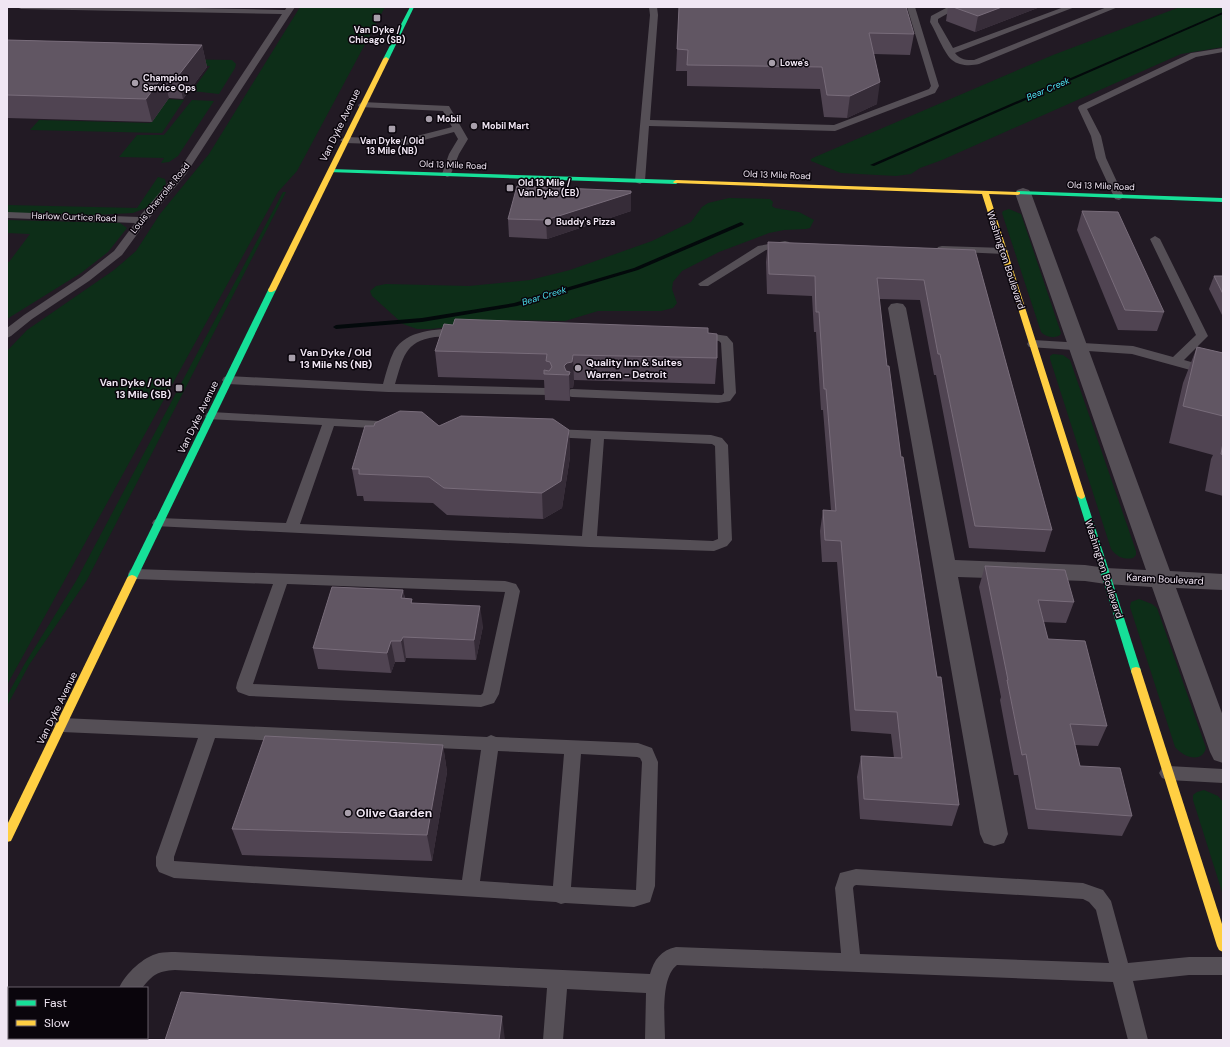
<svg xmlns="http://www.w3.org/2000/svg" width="1230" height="1047" font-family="'DM Sans',sans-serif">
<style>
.green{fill:#0d2e18}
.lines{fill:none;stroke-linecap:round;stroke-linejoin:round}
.stream{fill:#03090b;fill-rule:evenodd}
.lane{fill:#554f56;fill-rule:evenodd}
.street{fill:#554f56;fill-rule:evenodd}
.fast{fill:#16e098;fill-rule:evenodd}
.slow{fill:#ffcf43;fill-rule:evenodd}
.wall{fill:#504452}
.shaded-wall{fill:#362c38}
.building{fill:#615663;stroke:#786c7a}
.poi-dot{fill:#a89fab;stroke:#0a050c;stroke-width:1.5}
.labels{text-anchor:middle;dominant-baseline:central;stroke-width:3;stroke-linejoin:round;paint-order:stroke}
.far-poi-label{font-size:9px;font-weight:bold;fill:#f0e6f3;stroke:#0a050c;text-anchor:start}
.far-water-label{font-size:9px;font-style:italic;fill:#4be5f1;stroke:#0a050c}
.far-street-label{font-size:9px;fill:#f0e6f3;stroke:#0a050c}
.street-label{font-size:10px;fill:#f0e6f3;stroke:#0a050c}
.poi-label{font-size:10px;font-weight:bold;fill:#f0e6f3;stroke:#0a050c;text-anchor:start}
.near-poi-label{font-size:12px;font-weight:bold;fill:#f0e6f3;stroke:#0a050c;text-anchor:start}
</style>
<rect width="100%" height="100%" fill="#221a24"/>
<g class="green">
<path d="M300,7H385L297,171L278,192L7,685V351L27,330L114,270L136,251L160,214L209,154Z"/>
<path d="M1180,7H1223V47L1181,54L942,160L920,168L911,174L896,176L841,173L811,161V159L815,157L1053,55Z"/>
<path d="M99,58L232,60L236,64L235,68L219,94L192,91L210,66L89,63Z"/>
<path d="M168,99L184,100L162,133L30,130L39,120L150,123Z"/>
<path d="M192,100L214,101L178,156L169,162L161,163L164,158L119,157L137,135H164Z"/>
<path d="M158,177L165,179L166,184L157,199L151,206L133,213L94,215L7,213V205L137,208Z"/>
<path d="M283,192H286L87,580L29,665L7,706V696L24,665L76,581Z"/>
<path d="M729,198L770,199L773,202L772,206L775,208L799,212L814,220L810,228L806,229L784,230L769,233L719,252L682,271L673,282L672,289L677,303L673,308L661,311H598L565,321L502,320L431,329H417L403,324L372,296L370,291L376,286L386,284L469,286L530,280L570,270L652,241L691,222L702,207L708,203Z"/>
<path d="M1009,209L1021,214L1061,333L1060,335C1054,339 1046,337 1041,332L1002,213L1003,211Z"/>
<path d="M7,220L120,223L127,228L108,252L81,273L7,319V262H9L30,234L7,233Z"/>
<path d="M1053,354L1063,355L1070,360L1136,551V555L1133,558C1124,560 1117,557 1111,549L1050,359V356Z"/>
<path d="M1139,599L1152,604L1157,608L1206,748C1202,764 1183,757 1175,747L1130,607L1131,602Z"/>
<path d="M1204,790L1218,796L1223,802V895L1193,800V795L1197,792Z"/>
</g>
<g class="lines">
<g class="stream">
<path d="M1223,12V14L874,166L870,165Z"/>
<path d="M741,222L744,224L743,225L638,270L517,306L422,322L336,329L333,327L336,325L422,318L514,303L634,268Z"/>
</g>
<g class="lane">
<path d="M17,7H146L285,10L287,7H295L186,174L146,222L122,255L89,281L32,319L11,336L7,338V328L24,315L81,277L114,251L135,223L7,218V212L139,217L179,170L282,14L21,9Z"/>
<path d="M649,7H657L658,15L650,120L834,125L929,89L931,86L907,7H915L939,86L935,93L835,131L649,126L645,181L640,184L637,183L635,181L650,15Z"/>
<path d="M948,7H959L938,19V22L953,48L1064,7H1075L955,53C960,60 967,60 974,60L1107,7H1118L979,64C971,66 959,66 952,60C945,55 935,30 930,22L931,16Z"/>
<path d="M1223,48V52L1196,57L1087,109L1101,136L1106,158L1124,197L1119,200L1115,199L1096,158L1091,136L1078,108L1079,106L1191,53Z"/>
<path d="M362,102L449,106L468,139L459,154L450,176L447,177L442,174L449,154L458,139L454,132L405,145L345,143L340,140L345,137L405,139L452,127L443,111L359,107L358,105Z"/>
<path d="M1155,236L1160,239L1208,336L1184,360L1223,371V379L1132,354L1029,347L1027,344L1029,341L1033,340L1133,346L1173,357L1196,335L1150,239Z"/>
<path d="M785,241L789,242L790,244L789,246L766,250L708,286H700L698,284L758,246Z"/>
<path d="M942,246L1004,248L1009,251L1004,254L938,251L937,249L938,247Z"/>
<path d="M459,328L463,330L465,332L463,334C454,337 445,336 435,337C404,341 403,359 395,384L546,388L550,389L552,392L550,395L388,392L228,384L224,383L222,380L224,377L228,376L383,384C386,373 389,361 394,351C407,329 436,330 459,328Z"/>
<path d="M700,332L727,336L733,343L736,393L730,401L718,403L572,397L568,396L566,393L568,390L572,389L722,395L724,393L721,343L719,341L696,338L694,336L696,334Z"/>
<path d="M211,412L397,422L398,425L397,428L392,429L334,426L300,524L582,536L591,439L551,437L546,436L545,433L546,430L551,429L711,435L722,438L728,445L732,540L727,546L714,551L589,547L154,526L152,523L154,520L159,518L286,523L322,425L207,419L205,416L207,413ZM604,439L712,444L715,446L718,539L713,541L597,536Z"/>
<path d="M135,569L505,581L516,584L520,591L499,694L494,703L481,707L249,696L238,692L236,688L237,683L273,584L135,579L130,578L128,574L130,570ZM287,584L505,592L483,693L481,695L253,684Z"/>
<path d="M62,718L487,737L491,735L496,737L638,743L652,748L658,762L655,886L650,902L634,907L565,903L561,904L556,902L174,878L159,872L156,866V857L198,738L62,732L56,730L54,725L56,720ZM215,738L481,750L462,880L174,861V857ZM498,751L564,754L553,886L480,881ZM581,754L637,757L640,758L642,762L636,890L571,887Z"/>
<path d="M1168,766L1223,769V783L1168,780L1162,778L1159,773L1162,768Z"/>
<path d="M856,869L1083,883L1103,890L1111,901L1128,963L1189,957H1223V975H1189L1133,981L1148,1040H1128L1113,982L677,965C660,978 665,1020 665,1040H645L646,993L567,989L563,1040H543L547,988L175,970C157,971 153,975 142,988H119C126,973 143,957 159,953C164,952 170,952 175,952L650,974C654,960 661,950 676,947L841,953L835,888L840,873ZM856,885L1083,899L1089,902L1096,910L1109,963L860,954L853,888L854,886Z"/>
<rect x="7" y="991" width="2" height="20"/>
<path d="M91,1038H111L110,1040H90Z"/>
</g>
<path class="street" d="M1023,188L1029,190L1031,193L1170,571L1223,574V590L1176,588L1223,716V763L1214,760L1210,752L1152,587L1106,584L1085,581L958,577L1008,834L1004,843L994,846L984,843L980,834L888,308L891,304L897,303L903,304L906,308L955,560L1085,565L1106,568L1146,570L1015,193L1017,190Z"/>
<g class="fast">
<path d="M410,7H414L389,59L384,60L383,59Z"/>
<path d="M330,169L676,180L679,182L676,184L328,172V170Z"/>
<path d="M1018,191L1223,198V202L1016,194V192Z"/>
<path d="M269,288H272L276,290L137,578L135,580H129L127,578Z"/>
<path d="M1081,493L1085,496L1141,671L1140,674L1136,675L1132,674L1131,671L1077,496Z"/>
</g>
<g class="slow">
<path d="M386,57L389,59L276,290L272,292H269L268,290L383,59Z"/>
<path d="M676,180L1020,192V194L1018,195L989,194L1085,496L1084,498L1081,499L1077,496L982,194L674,183L673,182Z"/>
<path d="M132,575L135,576L137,578L11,841L7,842V825L127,578L129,576Z"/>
<path d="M1136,667L1140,668L1141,671L1223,927V952L1219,950L1217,946L1131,671L1132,668Z"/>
</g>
</g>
<g class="wall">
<path d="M679,7L914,34L910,55L874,54L877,104L847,118L824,117L820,89L687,86V71H676Z"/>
<path d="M948,7H1040L975,32L946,21Z"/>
<path d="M7,40L202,45L207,67L183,99L169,98L152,122L7,118Z"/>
<path d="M631,193V211L547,239L509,237L508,219Z"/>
<path d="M1082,211L1164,312L1157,331L1118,330L1077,230Z"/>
<path d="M768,242L975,250L1052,530L1045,552L969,548L936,375H934L920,300L879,299L887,366L901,457L937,677L959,805L952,826L860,819L857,777L861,756L894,758L891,734L851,731L837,562H822L820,531L823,510H831L823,410H821L816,332H814L812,296L767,294L766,262Z"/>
<path d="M1214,276H1223V317L1209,289Z"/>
<path d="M708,333L717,358L715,384L574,380L573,388H570V401L545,400L544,380L438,377L435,351Z"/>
<path d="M1197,347L1223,353V496L1205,491L1211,459L1213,455L1169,443L1183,383Z"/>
<path d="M439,426L569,430L570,457L562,508L543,519L447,515L433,503L364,501L363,496H357L352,469Z"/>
<path d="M985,566L1074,602L1066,623L1043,622L1048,639L1107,726L1098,746L1075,745L1080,766L1132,816L1122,836L1028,829L1018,775H1014L1000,700L1001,697L979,587Z"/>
<path d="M403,590L405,598L412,599V603L483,626L476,660L406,658L405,662H395L391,673L318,669L313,648Z"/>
<path d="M443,745L447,772L432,861L242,855L232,829Z"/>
</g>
<g class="shaded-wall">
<path d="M1002,7H1040L975,32L978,16Z"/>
<path d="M202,45L207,67L183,99L178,76Z"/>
<path d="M163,76L169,98L152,122L146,99Z"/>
<path d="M880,82L877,104L847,118L850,96Z"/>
<path d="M631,193V211L547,239L546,220Z"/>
<path d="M573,355L574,380L573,388H570V401L569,375H564V366Z"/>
<path d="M569,430L570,457L562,508L543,519L542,493Z"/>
<path d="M403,590L407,610L401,598Z"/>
<path d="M480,606L483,626L476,660L474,640Z"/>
<path d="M403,637L406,658L405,662L401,641Z"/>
<path d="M391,641L395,662L391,673L387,653Z"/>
<path d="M443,745L447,772L432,861L427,835Z"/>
<path d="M502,1016L505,1040H499Z"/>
</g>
<g class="building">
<path d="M679,7H906L914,34L869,33L880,82L850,96L827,95L822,67L687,65L688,50L677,49Z"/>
<path d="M953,7H1002L978,16Z"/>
<path d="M7,40L202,45L178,76H163L146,99L7,95Z"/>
<path d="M517,186L631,191V193L546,220L508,219Z"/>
<path d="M1082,211L1118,212L1164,312L1125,310Z"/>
<path d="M768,242L975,250L1052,530L975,526L940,354H938L924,280L877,278L887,366H889L901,457H903L937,677H941L959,805L864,799L861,756L902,758L897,712L855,710L841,541L825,540L823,510L836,511L826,389H824L819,312H816L815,276L769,274Z"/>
<path d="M1214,276H1223V294Z"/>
<path d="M455,319L708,328V333L717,334V358L573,355L572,362L567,363L564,366L566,371L570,372L569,375L544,374V370L549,371L552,367L550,362L546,361L547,354L435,351L444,324L453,325Z"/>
<path d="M1197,347L1223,353V416L1183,406Z"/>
<path d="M400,411L422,412L439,426L461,416L553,419L569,430L561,481L542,493L444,488L429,477L359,474V469H352L365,426H374L375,423Z"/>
<path d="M1223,443V455L1221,454Z"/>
<path d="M985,566L1065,570L1074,602L1038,600L1048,639L1085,641L1107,726L1070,724L1080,766L1120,768L1132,816L1036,809L1026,754L1022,755L1007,680H1008Z"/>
<path d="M332,587L403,590L401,598L412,599L411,603L480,606L474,640L403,637L401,641H391L387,653L313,648Z"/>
<path d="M265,736L443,745L427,835L232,829Z"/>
<path d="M181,992L502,1016L499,1040H165Z"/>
</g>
<g class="poi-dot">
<rect x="373" y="14" width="8" height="8" rx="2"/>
<circle cx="772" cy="63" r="4"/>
<circle cx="135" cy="83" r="4"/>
<circle cx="429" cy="119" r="4"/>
<circle cx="474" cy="126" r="4"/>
<rect x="388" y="125" width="8" height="8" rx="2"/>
<rect x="506" y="184" width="8" height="8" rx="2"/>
<circle cx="548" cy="222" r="4"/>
<rect x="288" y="354" width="8" height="8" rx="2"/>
<circle cx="578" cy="368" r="4"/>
<rect x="175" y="384" width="8" height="8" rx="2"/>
<circle cx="348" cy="813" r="4"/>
</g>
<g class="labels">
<g class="far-poi-label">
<text x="377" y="30" text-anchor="middle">Van Dyke /<tspan x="377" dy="10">Chicago (SB)</tspan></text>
<text x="780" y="63">Lowe's</text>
<text x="143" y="78">Champion<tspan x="143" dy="10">Service Ops</tspan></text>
<text x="437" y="119">Mobil</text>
<text x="482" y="126">Mobil Mart</text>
<text x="392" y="141" text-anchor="middle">Van Dyke / Old<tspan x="392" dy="10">13 Mile (NB)</tspan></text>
<text x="518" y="183">Old 13 Mile /<tspan x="518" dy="10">Van Dyke (EB)</tspan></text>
<text x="556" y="222">Buddy's Pizza</text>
</g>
<g class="far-water-label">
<text transform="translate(1048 89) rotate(-23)">Bear Creek</text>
<text transform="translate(544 296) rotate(-17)">Bear Creek</text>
</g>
<g class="far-street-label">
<text transform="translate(453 165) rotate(2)">Old 13 Mile Road</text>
<text transform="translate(777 175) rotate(2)">Old 13 Mile Road</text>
<text transform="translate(1101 186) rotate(2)">Old 13 Mile Road</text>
<text transform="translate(160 198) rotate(-51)">Louis Chevrolet Road</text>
<text transform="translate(74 217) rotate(2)">Harlow Curtice Road</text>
</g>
<g class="street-label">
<text transform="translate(340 125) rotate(-64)">Van Dyke Avenue</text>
<text transform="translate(1006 260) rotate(72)">Washington Boulevard</text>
<text transform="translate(198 417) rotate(-64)">Van Dyke Avenue</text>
<text transform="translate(1104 569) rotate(72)">Washington Boulevard</text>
<text transform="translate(1165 579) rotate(3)">Karam Boulevard</text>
<text transform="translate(57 708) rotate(-64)">Van Dyke Avenue</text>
</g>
<g class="poi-label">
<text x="300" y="352">Van Dyke / Old<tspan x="300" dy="12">13 Mile NS (NB)</tspan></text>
<text x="586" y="362">Quality Inn &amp; Suites<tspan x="586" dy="12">Warren - Detroit</tspan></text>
<text x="171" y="382" text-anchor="end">Van Dyke / Old<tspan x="171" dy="12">13 Mile (SB)</tspan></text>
</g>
<g class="near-poi-label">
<text x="356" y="813">Olive Garden</text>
</g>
</g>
<rect width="1230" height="1047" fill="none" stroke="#f0e6f3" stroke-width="16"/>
<rect x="8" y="987" width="140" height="52" fill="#0a050c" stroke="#665f68"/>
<rect x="16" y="1000" width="20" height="6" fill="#16e098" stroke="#665f68"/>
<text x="44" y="1007" font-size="12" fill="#f0e6f3">Fast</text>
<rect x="16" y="1020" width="20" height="6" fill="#ffcf43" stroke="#665f68"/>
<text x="44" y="1027" font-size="12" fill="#f0e6f3">Slow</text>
</svg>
